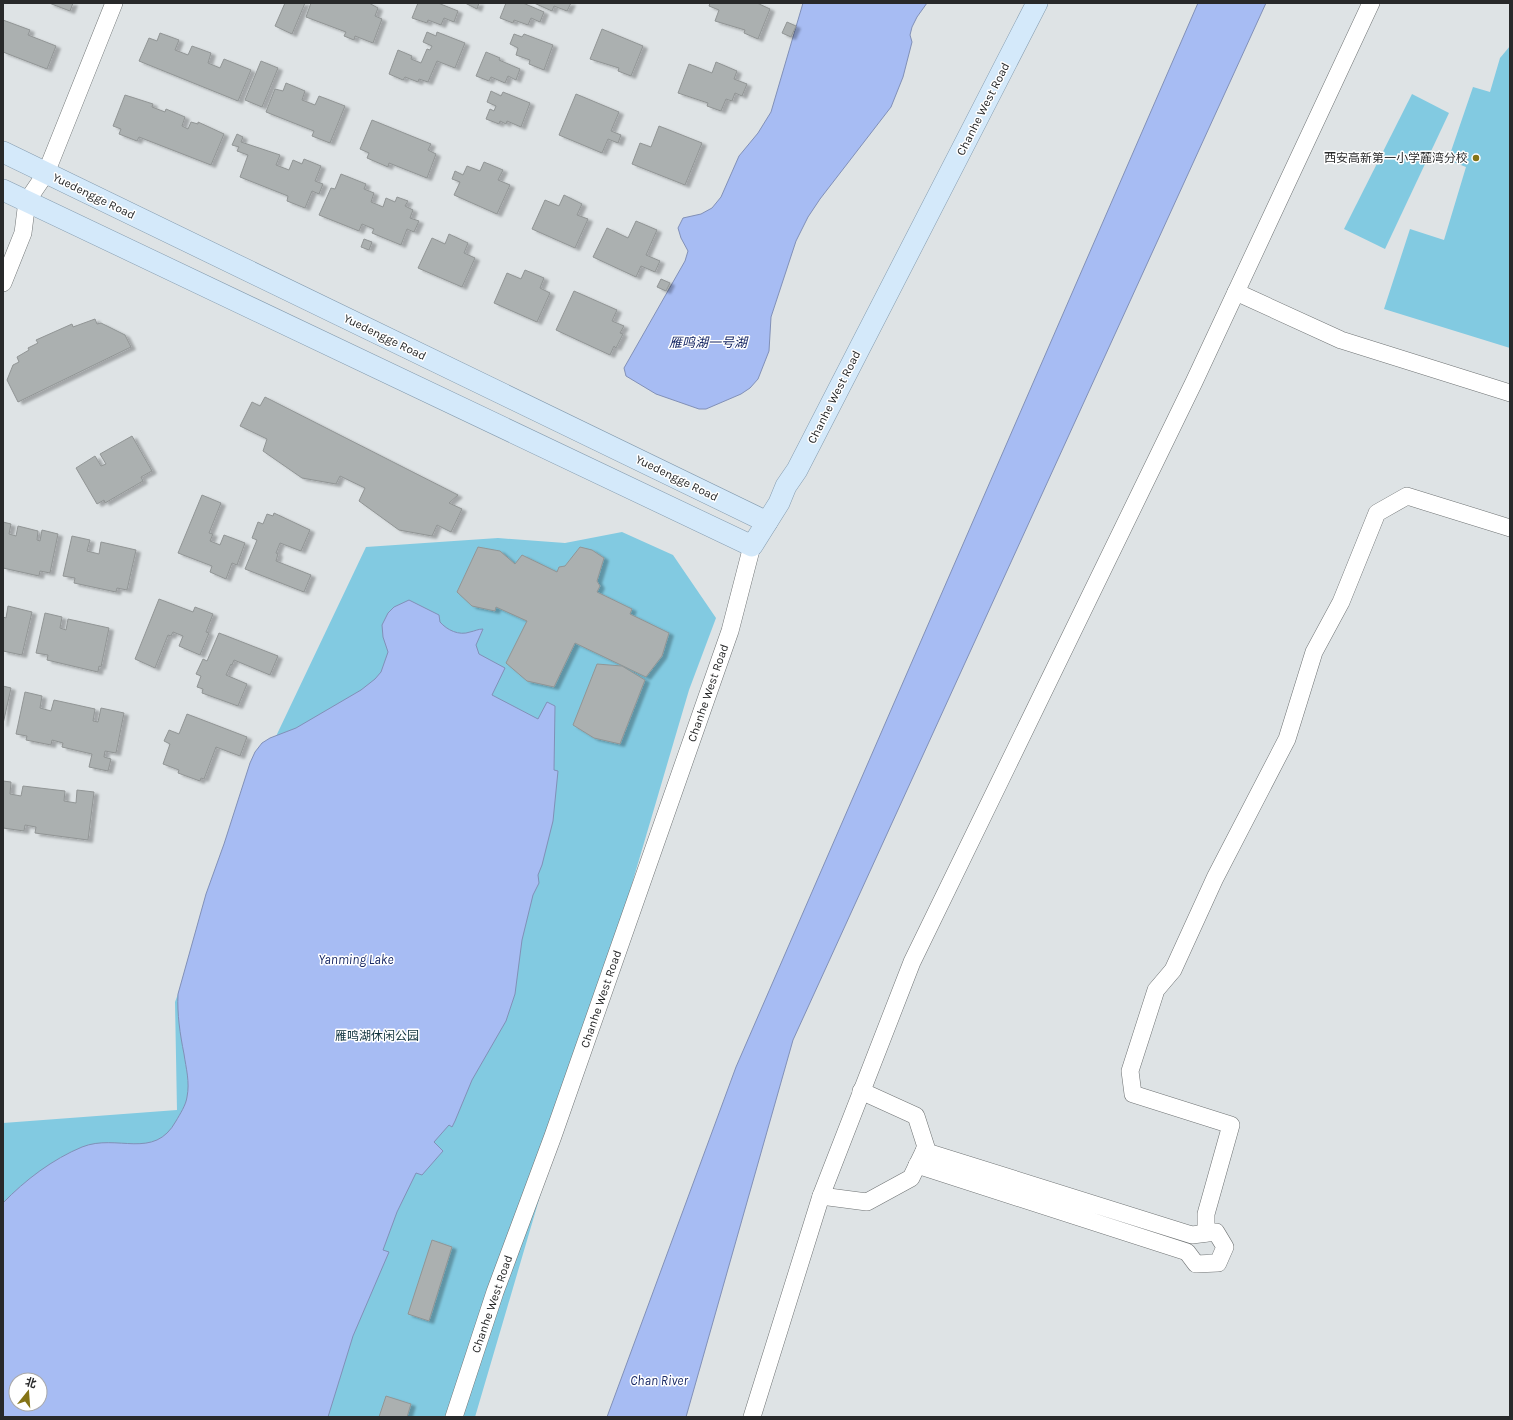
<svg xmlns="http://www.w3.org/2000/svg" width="1513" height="1420" font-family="Karla,'Noto Sans SC',sans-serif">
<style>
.green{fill:#82cae1;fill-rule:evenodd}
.water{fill:#a7bcf3;stroke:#8190b7;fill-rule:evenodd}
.building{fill:#abb0b0;stroke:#919595;filter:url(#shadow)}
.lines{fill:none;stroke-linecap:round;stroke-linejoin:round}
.minor-casing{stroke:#6f7374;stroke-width:18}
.major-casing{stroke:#859caf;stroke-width:22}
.minor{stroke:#fff;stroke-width:17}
.major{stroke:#d4e9fa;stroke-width:21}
.poi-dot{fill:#857416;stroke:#fff;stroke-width:1.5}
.labels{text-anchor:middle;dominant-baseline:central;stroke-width:3;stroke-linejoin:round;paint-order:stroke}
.street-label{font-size:12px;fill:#28292a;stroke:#fff}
.poi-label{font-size:12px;fill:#28292a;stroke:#fff;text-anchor:end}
.park-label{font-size:12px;fill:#0e323c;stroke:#fff}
.water-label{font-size:13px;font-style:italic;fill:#162764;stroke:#fff}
</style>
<defs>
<filter id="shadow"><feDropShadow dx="4.5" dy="2.5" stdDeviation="1" flood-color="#0004"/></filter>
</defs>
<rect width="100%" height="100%" fill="#dee3e5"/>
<g class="green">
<path d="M1510,46V348L1384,309L1410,229L1444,240L1466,167L1448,160L1473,87L1490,92L1500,58Z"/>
<path d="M1412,94L1449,113L1385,249L1344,229Z"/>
<path d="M622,532L673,555L716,618L689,690L475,1417H3V1123L177,1110L175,1002L269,751L366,547L498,538L565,543ZM16,1380H40V1404H16Z"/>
</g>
<g class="water">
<path d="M803,3H927L917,17L912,27L910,35L912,42L903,77L891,107L820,199L808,217L796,241L771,317L769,351L758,379L750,388L741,394L706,409H699L656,394L626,376L624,368L685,261L688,251L681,238L678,228L683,218L701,214L712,208L721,197L739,156L758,133L771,112Z"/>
<path d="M1198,3H1266L793,1040L686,1417H607L736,1067Z"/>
<path d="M409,600L439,615L440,622C447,630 459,636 470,632C475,631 478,629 483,629L476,645L479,654L505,668L492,695L538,719L547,702L555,706L554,770L558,771L553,821L542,865L538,875L539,883L533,895L522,940L515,994L506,1021L472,1080L455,1121L452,1127L449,1125L434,1142L443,1151L422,1175L416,1173L397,1212L383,1250L389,1252L353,1336L328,1417H3V1203C25,1180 53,1159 82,1147C117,1133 154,1161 176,1121C180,1114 186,1105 187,1097C190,1082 186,1068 184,1054C180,1034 177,1014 178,994L206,894L224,844L250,763L255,752L262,743L270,738L296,728L361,690L375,679L381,672L388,652L383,637L382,625L388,613L394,607ZM16,1380H40V1404H16Z"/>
</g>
<g class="building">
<path d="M49,3H73L70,11Z"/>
<path d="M285,3H305L292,34L275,26Z"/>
<path d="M311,3H369L378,8L375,16L382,19L373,43L355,36L354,40L344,36L346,32L306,17Z"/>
<path d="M418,3H438L458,11L454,22L444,18L441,25L428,20L427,23L412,18Z"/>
<path d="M465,3H479L477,9Z"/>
<path d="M506,3H523L544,12L540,22L531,18L528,25L514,20L513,23L500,18Z"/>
<path d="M534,3H571L567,11L554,6L552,11Z"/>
<path d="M710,3H757L770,9L758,39L744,33L745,30L715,21L719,10L709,6Z"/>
<path d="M3,20L30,30L28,35L56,46L47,69L3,52Z"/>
<path d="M787,22L796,26L791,37L782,33Z"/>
<path d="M602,29L643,46L631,76L618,71L619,68L590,59Z"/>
<path d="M427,32L436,36L437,32L465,43L455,68L437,61L428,82L419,79L418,82L405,77L403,80L389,74L398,50L412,56L411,59L421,63L427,49L430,50L432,46L423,42Z"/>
<path d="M160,33L179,40L175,50L188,55L192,46L211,53L208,63L220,68L224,59L251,70L238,101L139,61L149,38L157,41Z"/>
<path d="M514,34L522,37L524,34L553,45L544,70L529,64L530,60L516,55L518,48L510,44Z"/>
<path d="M486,52L500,58L499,60L520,69L516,80L508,76L505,83L491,77L489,81L476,76Z"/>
<path d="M261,61L278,68L262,107L245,100Z"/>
<path d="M716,62L737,71L734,79L747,84L742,96L735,93L732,101L726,99L721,111L707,106L708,103L678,93L689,64L712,73Z"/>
<path d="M286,83L305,91L302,100L315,105L319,96L345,106L330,143L312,136L314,131L266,112L275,89L283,91Z"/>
<path d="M491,91L501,96L503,92L530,103L521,127L507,121L506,124L500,121L499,124L486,119L490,109L494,111L496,106L487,102Z"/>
<path d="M576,94L619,112L611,131L621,135L618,143L608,139L602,153L559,135Z"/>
<path d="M125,95L153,104L152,107L165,112L166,109L185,117L182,126L188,129L191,122L198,124V122L224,134L211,165L139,137L137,141L119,134L121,129L113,126Z"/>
<path d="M372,120L431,144L428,150L436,154L427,178L389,163L388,167L367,158L369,153L360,149Z"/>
<path d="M659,126L702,143L685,185L632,164L640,143L651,147Z"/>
<path d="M237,134L243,137L241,142L280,155L276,165L289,170L293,160L302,164L304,159L321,166L315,181L323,184L319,194L312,191L305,208L287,201L288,196L240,177L248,155L237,151L239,147L232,145Z"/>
<path d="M484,162L503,170L498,180L510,185L497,214L454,195L460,182L452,179L455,171L463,175L467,166L480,171Z"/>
<path d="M341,174L366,184L364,189L374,193L371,202L383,207L386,198L395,202L397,197L408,201L405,206L413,210L410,218L419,221L414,232L407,229L401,245L372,233L374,229L362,224L359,231L319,215L331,188L335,189Z"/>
<path d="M564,195L582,204L577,215L588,219L575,248L532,229L545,200L559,206Z"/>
<path d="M636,221L657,230L646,255L660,261L655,272L641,266L636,277L593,257L607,228L628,238Z"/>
<path d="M449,234L468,243L464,253L475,258L462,287L418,268L432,238L445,244Z"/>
<path d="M364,239L372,242L369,250L361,247Z"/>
<path d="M525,270L544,278L540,288L550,293L537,322L494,303L507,273L521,279Z"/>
<path d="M661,279L670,283L666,291L657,287Z"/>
<path d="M574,291L617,310L612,321L624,326L620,333L623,334L616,348L614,346L610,355L556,330Z"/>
<path d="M95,319L97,324L101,323L125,335L131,347L18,402L7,380L13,365L19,362L17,357L29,350L28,348L38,343L36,340L72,324L73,327Z"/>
<path d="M265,397L458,495L449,503L462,509L451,532L437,525L432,536L399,530L359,501L365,488L340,476L336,484L302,478L263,451L267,439L240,426L252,402L260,406Z"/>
<path d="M132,436L152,471L141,477L143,481L105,503L104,500L97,504L76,468L95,456L101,466L106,464L100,454Z"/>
<path d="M202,495L221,503L209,533L213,534L210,541L220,545L224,535L245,543L237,565L232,563L226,579L210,572L212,566L178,553Z"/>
<path d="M274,513L310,530L301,551L280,543L276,553L278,554L276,561L311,575L304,592L245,569L257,540L252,538L258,522L263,524L267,514L273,516Z"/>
<path d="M3,522L11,524L9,534L16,536L18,526L38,531L37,540L40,541L42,530L58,534L50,573L40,571L39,576L3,568Z"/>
<path d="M72,536L90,540L87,551L99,554L101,542L136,550L127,590L117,588L116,592L74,583L75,578L63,576Z"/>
<path d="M478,547L500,551L515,564L522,555L557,572L559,567L565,566L580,547L592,550L604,558L597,581L600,586L597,592L632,609L630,614L669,633L662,656L646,677L575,643L554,687L527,681L506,663L527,621L496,607L495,611L472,606L457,592Z"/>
<path d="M159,599L193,612L195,607L213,614L206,632L209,633L200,655L179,646L183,636L173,632L171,636L168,635L155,668L135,659Z"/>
<path d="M8,606L32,612L22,655L3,651V617L6,618Z"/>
<path d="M45,613L62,617L60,628L66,630L68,619L109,628L101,667L99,666L98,672L47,660L48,655L36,653Z"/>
<path d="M219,633L278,656L270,675L234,660L232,665L231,664L226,675L247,684L238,706L202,693L203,689L197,687L201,676L196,674L203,659L207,661Z"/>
<path d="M597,664L622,666L645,680L620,744L594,738L573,725Z"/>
<path d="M3,686L11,688L3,724Z"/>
<path d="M25,692L42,696L40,708L51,711L54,700L95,709L93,721L98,722L101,708L124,713L116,753L105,751L104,757L111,759L108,771L89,767L92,754L62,747L63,743L52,740L51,745L26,740L27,736L16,734Z"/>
<path d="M187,714L247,737L240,756L216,747L204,779L201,778L200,781L178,773L179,770L163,764L170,744L164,741L169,730L179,734Z"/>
<path d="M3,781L11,782L10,794L21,796L23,786L65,791L64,801L76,803L77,790L94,792L88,840L35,833L36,827L25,825L24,831L3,828Z"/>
<path d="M432,1240L452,1247L429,1321L408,1314Z"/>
<path d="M386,1396L411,1404L407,1417H379Z"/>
</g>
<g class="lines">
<g class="minor-casing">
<g id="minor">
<path d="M3,283L23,233L27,201L46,173L114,3"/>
<path d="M1236,292L1341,340L1510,393"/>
<path d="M917,1165L1187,1252L1196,1264L1218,1263L1225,1247L1216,1232L1192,1235L924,1151"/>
<path d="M821,1196L867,1202L911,1178L926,1147L916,1116L861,1091"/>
<path d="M1206,1233V1214L1231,1125L1133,1094L1130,1071L1156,990L1173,970L1215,878L1287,739L1314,652L1341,602L1377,513L1407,496L1510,528"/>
<path d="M454,1417L495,1292L553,1136L730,631L752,546"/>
<path d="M752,1417L821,1196L912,962L1194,382L1371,3"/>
</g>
</g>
<g class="major-casing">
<g id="major">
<path d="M3,152L767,522"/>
<path d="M3,190L752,546L779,503L786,486L797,470L1037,3"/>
</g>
</g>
<use href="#minor" class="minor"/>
<use href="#major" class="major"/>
</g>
<circle class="poi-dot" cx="1476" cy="158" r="4"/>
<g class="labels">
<g class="street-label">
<text transform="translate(983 109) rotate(-63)">Chanhe West Road</text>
<text transform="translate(94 196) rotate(26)">Yuedengge Road</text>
<text transform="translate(385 337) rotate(26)">Yuedengge Road</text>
<text transform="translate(834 397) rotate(-63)">Chanhe West Road</text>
<text transform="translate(677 478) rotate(26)">Yuedengge Road</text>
<text transform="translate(708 693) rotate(-71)">Chanhe West Road</text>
<text transform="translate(601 999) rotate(-71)">Chanhe West Road</text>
<text transform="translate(492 1304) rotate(-71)">Chanhe West Road</text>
</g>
<g class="poi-label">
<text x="1468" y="158">西安高新第一小学麓湾分校</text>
</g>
<g class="park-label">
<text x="377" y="1036">雁鸣湖休闲公园</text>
</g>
<g class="water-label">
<text x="708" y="342">雁鸣湖一号湖</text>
<text x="356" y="959">Yanming Lake</text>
<text x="659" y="1380">Chan River</text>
</g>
</g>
<rect width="1513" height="1420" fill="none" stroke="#28292a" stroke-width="8"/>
<g transform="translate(28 1392) rotate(17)"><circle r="19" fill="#ffffff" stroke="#a9a9aa"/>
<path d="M0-3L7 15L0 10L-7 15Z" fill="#857416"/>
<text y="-6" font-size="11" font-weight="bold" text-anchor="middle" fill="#28292a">北</text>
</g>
</svg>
